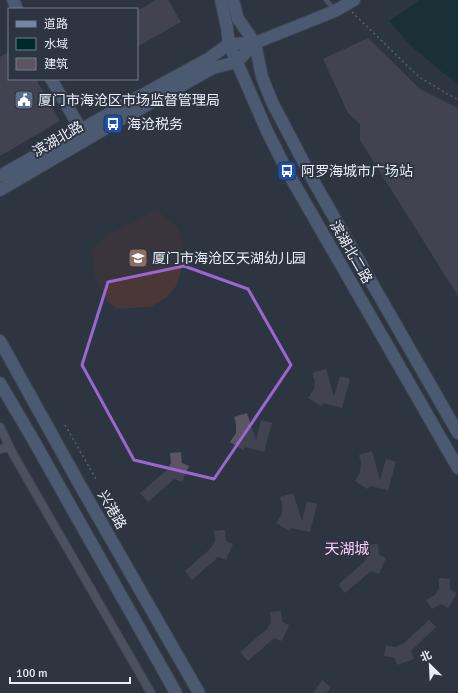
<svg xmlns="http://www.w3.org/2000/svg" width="458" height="693" font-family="Signika,'Noto Sans SC',sans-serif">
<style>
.education{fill:#4b3638}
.water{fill:#002a2a}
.building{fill:#5b5462}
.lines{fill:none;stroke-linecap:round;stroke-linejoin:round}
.lane-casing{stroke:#4c535d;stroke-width:6}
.street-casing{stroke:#4c535d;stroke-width:10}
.secondary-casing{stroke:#4c535d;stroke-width:14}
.path{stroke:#8e95a0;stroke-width:1.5;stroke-dasharray:2 3;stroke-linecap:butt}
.lane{stroke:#6d7684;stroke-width:4}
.street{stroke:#6d7684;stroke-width:8}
.secondary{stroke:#7087a8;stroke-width:12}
.marked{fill:none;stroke:#9b66cf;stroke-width:3;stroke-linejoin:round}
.labels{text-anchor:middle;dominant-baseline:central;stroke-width:4;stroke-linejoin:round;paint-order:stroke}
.poi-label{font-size:14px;fill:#e7edf5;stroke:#2d3542;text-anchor:start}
.street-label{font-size:14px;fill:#e7edf5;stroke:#2d3542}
.neighbourhood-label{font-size:15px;fill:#fccbf9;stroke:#2d3542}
</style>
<rect width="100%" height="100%" fill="#2d3542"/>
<path class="education" d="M157,210L178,229L183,248L182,265L177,285L166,298L150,307L117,309L108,302L95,277L92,250L105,237Z"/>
<path class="water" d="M419,0H458V83L442,72L411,46L389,21L408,8Z"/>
<g class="building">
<path d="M156,0H168L181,22L137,47V11Z"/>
<path d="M368,38L420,89L458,108V296L360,140V124L348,113L323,59Z"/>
<path d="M9,52V79H36L60,121L0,156V57Z"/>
<path d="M326,369L334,397L340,376L350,379L342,408L323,403L321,406L308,398L314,389L315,381L312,373Z"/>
<path d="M247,413L256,440L261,420L272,423L264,452L245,447L243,450L230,442L236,433V424L234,417Z"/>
<path d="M372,451L380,480L386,459L396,462L388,490L370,486L367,489L355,481L360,472L361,463L359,455Z"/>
<path d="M181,452L182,463L189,466L182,482L174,479L148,502L140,493L167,470L171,463L170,453Z"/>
<path d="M293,493L302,521L307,501L317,504L310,532L291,528L289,531L276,523L282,514V505L280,497Z"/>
<path d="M225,530L226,541L233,544L226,560L218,557L192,580L185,571L211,548L215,541L214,531Z"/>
<path d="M378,544L379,555L386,558L379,574L371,571L345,593L338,585L364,562L368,555V545Z"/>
<path d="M439,578L450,579V589L457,593L448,608L441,604L432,609L426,600L435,595L439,588Z"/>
<path d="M281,611L282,622L289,625L282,641L274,638L248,661L240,652L267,629L271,622L270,612Z"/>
<path d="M429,620L436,627L411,651L414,659L397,665L395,658L384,656L386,645L395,647L403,644Z"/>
<path d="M322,680L331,687L326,693H313Z"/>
</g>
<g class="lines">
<g class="lane-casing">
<path id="lane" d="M326,0L334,9"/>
</g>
<g class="street-casing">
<g id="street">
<path d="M0,427L13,454L151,693"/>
<path d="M0,449L9,447"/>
</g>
</g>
<g class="secondary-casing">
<g id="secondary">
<path d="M13,0L17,9"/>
<path d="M221,0L227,28L229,44L267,131L287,171L458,468"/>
<path d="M233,0L238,19L255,43L262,77L272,102L315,184L458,433"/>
<path d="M51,79L85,136"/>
<path d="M0,176L133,100L208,59L229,44L255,43L335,11L354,0"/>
<path d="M0,190L113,124L213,68L237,62L255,43"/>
<path d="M0,341L81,487L199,693"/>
<path d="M0,383L35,443L176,693"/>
</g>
</g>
<g class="path">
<path d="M352,12L419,77L458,100"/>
<path d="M65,425L96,479"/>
</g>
<use href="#lane" class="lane"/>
<use href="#street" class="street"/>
<use href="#secondary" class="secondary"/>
</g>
<path d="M0 0H458V693H0ZM184,266L248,289L291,365L214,479L134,460L82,365L108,282Z" fill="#2d3542" fill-opacity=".55" fill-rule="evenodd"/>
<path class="marked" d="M184,266L248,289L291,365L214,479L134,460L82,365L108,282Z"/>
<defs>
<g id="civic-square" transform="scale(1)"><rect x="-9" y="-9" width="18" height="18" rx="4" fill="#5c6f8a" stroke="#2d3542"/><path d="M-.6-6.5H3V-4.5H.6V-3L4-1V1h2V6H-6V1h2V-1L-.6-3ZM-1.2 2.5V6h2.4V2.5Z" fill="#fff"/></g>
<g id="bus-square" transform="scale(1)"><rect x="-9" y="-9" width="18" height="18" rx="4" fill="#1a4fb4" stroke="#2d3542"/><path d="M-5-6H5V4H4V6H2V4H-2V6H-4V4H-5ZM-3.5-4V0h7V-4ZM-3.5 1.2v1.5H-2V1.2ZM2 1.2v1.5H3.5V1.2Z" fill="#fff"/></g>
<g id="school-square" transform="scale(1)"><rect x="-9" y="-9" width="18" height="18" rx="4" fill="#8d6e63" stroke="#2d3542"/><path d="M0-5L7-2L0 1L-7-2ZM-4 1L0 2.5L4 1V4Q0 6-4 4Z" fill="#fff"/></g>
</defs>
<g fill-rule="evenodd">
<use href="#civic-square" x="24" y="100"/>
<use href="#bus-square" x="113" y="124"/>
<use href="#bus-square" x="287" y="171"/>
<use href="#school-square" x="138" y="258"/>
</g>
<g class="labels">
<g class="poi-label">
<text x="38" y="100">厦门市海沧区市场监督管理局</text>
<text x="127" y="124">海沧税务</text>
<text x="301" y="171">阿罗海城市广场站</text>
<text x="152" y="258">厦门市海沧区天湖幼儿园</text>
</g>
<g class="street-label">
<text transform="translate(58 139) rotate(-30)">滨湖北路</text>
<text transform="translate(351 252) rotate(60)">滨湖北二路</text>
<text transform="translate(112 510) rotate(60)">兴港路</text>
</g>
<g class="neighbourhood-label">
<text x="347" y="549">天湖城</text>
</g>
</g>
<rect x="8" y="8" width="130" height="72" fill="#2d3542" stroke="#777f8a"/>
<rect x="16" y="21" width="20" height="6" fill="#7087a8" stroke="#777f8a"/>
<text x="44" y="28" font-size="12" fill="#e7edf5">道路</text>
<rect x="16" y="38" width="20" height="12" fill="#002a2a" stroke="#777f8a"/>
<text x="44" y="48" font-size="12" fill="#e7edf5">水域</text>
<rect x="16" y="58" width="20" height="12" fill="#5b5462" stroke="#777f8a"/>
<text x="44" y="68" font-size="12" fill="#e7edf5">建筑</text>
<g transform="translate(430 665) rotate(336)" stroke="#2d3542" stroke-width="3" paint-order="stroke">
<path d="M0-3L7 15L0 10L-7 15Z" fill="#e7edf5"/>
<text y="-6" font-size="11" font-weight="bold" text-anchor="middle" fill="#e7edf5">北</text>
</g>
<path d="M10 677v6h120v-6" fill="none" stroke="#e7edf5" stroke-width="2"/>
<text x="16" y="677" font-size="12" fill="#e7edf5" stroke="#2d3542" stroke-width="3" paint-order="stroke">100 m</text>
</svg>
